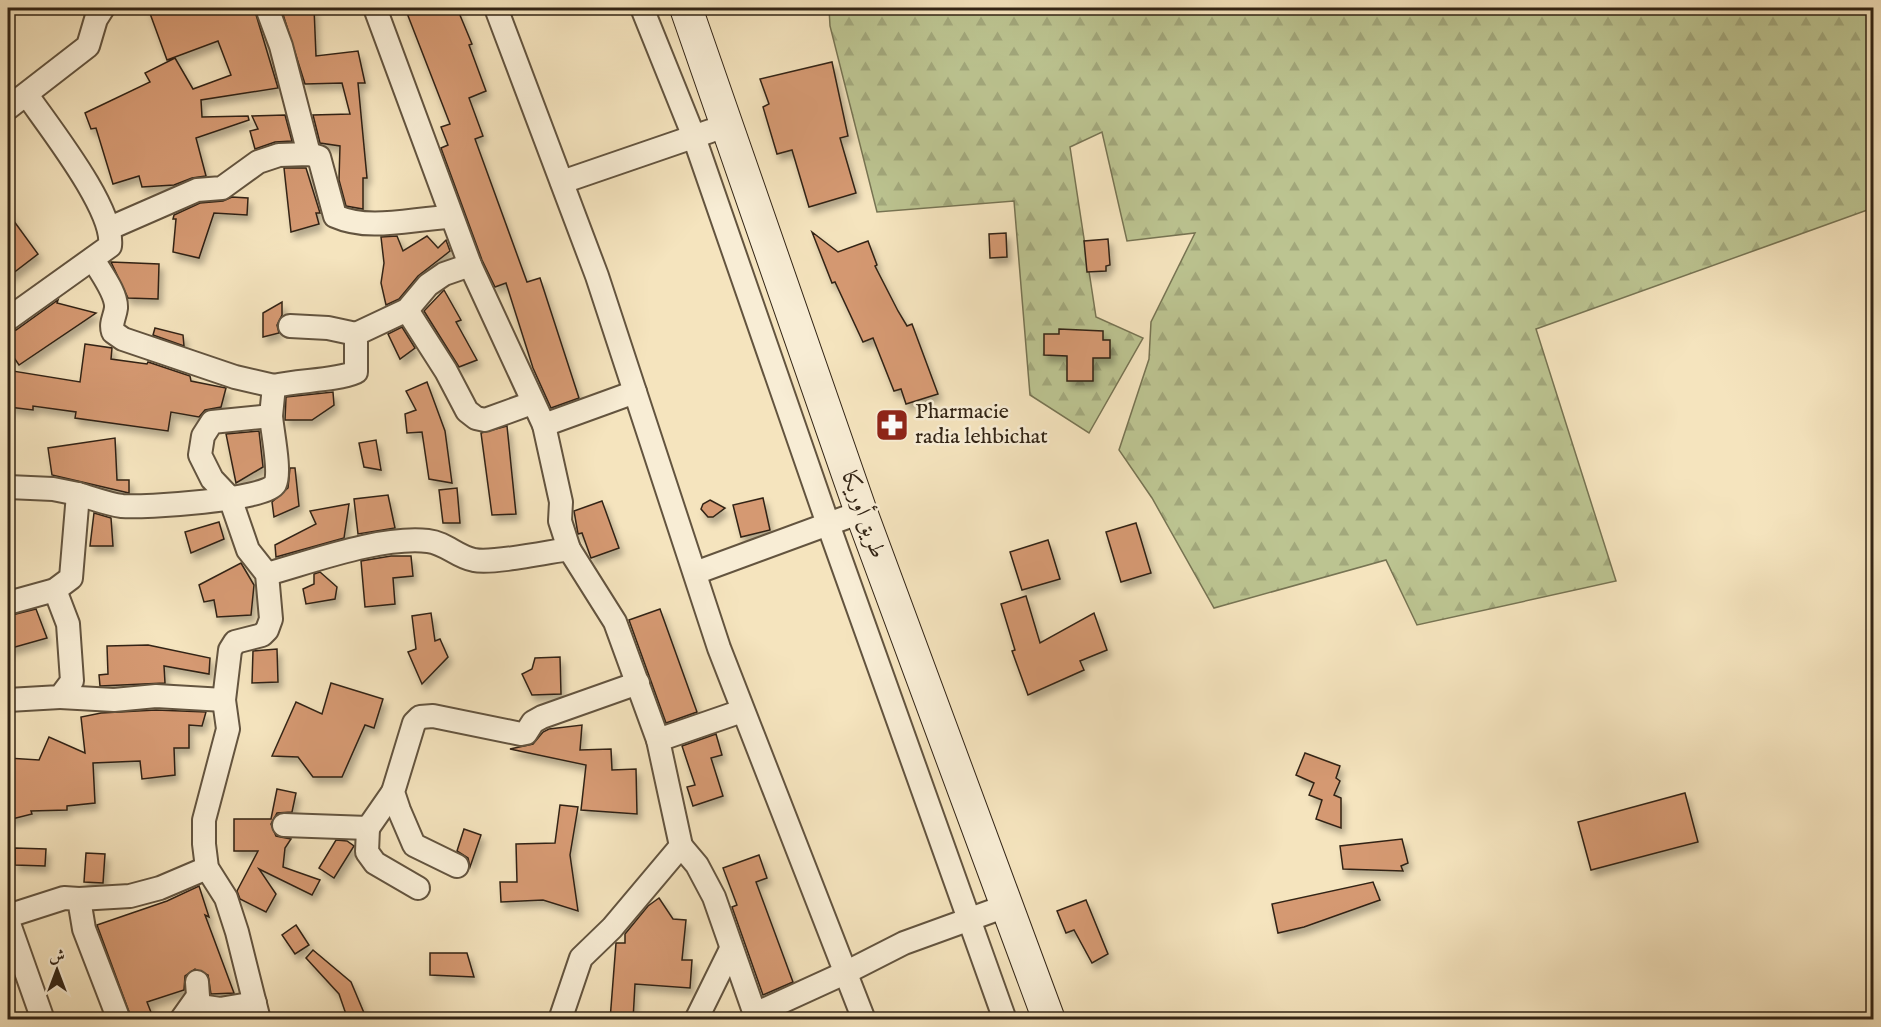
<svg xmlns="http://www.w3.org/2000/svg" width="1881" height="1027" font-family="'IM FELL English',Amiri,serif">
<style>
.forest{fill:url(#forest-firs);stroke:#777453;stroke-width:1.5}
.building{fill:#d59972;stroke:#322415;stroke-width:1.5;filter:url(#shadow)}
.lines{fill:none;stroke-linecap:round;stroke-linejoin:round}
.street-casing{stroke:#63543f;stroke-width:26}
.secondary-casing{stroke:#322415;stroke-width:34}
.street{stroke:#f8edd5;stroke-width:22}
.secondary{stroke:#f8edd5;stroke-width:32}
.labels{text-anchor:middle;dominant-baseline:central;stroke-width:5;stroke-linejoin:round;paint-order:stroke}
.poi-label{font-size:22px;fill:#322415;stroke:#f8edd5;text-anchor:start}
.street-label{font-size:22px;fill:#322415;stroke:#f8edd5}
</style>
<defs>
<pattern id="forest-firs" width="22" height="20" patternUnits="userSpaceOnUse" patternTransform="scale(1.5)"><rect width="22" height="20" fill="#bcc491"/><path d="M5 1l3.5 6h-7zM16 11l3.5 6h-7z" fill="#a2a87c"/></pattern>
<filter id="shadow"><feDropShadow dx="3.5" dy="6" stdDeviation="3" flood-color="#0004"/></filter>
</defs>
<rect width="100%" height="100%" fill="#f5e4be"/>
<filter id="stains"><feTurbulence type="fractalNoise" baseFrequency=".00333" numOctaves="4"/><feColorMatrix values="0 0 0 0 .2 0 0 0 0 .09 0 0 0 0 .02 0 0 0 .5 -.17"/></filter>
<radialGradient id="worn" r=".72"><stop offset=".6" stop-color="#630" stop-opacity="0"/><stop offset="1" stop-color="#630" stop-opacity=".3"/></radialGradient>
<path class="forest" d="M829,8H1873V208L1536,329L1616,581L1417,625L1386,560L1214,608L1152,498L1119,450L1149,359L1151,322L1195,233L1127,241L1102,132L1070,147L1096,317L1143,338L1089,433L1030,395L1014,201L877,212L830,26Z"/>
<g class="building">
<path d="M148,8H254L278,88L201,100L202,117L248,116L249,120L196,138L206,176L192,178L174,185L142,187L139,176L113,184L96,128L91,129L85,113L150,82L145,73L175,58L193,89L231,75L218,41L167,60Z"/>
<path d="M281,8H314L316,56L358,51L365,83H358L367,178H363V209L346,206L339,180L340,146L320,143L313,115L350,114L342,83L305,84Z"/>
<path d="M405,8H457L472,44L469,45L486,91L469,98L483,136L475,139L527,282L540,278L579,398L551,408L533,368L506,283L495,287L482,260L441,148L448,145L441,127L450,124Z"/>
<path d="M832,62L848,136L840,138L856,193L809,207L792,150L777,154L763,107L769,104L760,79Z"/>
<path d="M285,115L292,141L275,142L255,149L250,131L258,129L252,116Z"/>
<path d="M284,168H306L320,213H316L319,224L291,232Z"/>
<path d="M232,197L248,198L247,215L214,213L199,258L173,252L176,219H173L174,215L200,203L223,201Z"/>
<path d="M8,213L38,254L8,277Z"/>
<path d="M812,232L838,252L868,241L877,265L875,266L898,311L907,326L912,324L938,394L906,404L901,389L894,391L873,338L863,342L835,282L832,283Z"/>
<path d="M1006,233L1007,257L990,258L989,234Z"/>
<path d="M397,236L403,251L427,236L438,248L446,240L450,251L418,276L399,299L386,305L381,283L384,263L381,237Z"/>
<path d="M1108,239L1110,265L1106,266V271L1087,272L1084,241Z"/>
<path d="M111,262L159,264L158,299L128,298Z"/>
<path d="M444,290L461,320L456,322L477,360L459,367L424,311Z"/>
<path d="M58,300L57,303L96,313L19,365L8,349V332L16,330Z"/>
<path d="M282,302V315L277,325L279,333L263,337V313Z"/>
<path d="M402,327L415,348L400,359L388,334Z"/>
<path d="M155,328L183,335L184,346L153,335Z"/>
<path d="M1059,329L1103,331V340H1110V358H1093V381H1067V356L1044,355V334H1059Z"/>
<path d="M85,344L112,348L111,359L147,364L148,362L190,376L191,381L226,388L221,407L205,410L199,417L171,412L168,431L75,418L76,412L33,406V410L9,407L13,371L80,382Z"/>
<path d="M427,382L445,431L452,483L429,479L422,432L407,433L405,414L416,410L406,391Z"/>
<path d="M333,392L334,405L312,420H285L286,397Z"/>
<path d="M507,426L516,514L492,515L481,433Z"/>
<path d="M259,431L263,467L236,483L226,434Z"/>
<path d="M115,438L117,480H129V493L52,475L48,448Z"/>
<path d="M376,440L381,470L364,467L359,443Z"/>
<path d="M290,468H295L299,506L274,517L272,502L288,488Z"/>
<path d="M457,488L460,523H443L439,490Z"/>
<path d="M388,495L395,528L358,534L354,499Z"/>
<path d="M763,498L770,530L741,537L733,505Z"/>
<path d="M710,500L725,508L713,517H708L701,509L703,504Z"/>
<path d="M602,501L619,548L591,558L582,533L578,534L574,511Z"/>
<path d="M349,504L344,538L276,557L275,545L316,524L310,511Z"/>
<path d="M94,513L111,518L113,546H90Z"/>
<path d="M219,522L224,539L191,553L185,532Z"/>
<path d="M1136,523L1151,573L1121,582L1106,532Z"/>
<path d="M1048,540L1060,579L1022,590L1010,552Z"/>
<path d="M391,556H411L413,576L393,578L395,604L365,607L361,561Z"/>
<path d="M241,563L254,585L251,615L217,617L214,600L204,602L199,585Z"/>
<path d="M320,572L337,587L335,599L306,604L303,589L314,584V574Z"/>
<path d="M1026,596L1040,643L1094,613L1107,650L1080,661L1084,670L1028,695L1012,651L1015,650L1001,604Z"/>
<path d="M36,609L47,638L8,649V616Z"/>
<path d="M660,609L697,712L666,723L629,620Z"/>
<path d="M431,613L435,641L440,639L448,657L422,684L408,652L416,649L412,616Z"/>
<path d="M148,645L210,658L209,674L164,666L165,683L100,686L99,675L108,674L107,646Z"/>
<path d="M277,649L278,682L252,683L253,651Z"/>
<path d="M560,657L561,694L532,695L522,674L532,669L535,658Z"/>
<path d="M331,683L383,699L374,728L365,725L342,777H313L298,757L272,756L296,702L322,714Z"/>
<path d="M156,710L206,712L202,726L189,725V748H174L175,775L142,779L140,761L93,763L95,803L67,806V810L31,811L32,814L8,820V758L39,760L49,737L85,753L81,717L101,713Z"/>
<path d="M582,725L580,750L611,749L612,770L636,769L637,814L581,810L586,765L510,749L533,744L543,732L549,729Z"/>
<path d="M716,734L722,755L711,758L723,796L693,806L687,787L695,785L682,746Z"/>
<path d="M1305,753L1340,766L1336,778L1340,781L1334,795L1341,798V828L1316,819L1322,800L1309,795L1314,783L1296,775Z"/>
<path d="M277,789L296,793L292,812L277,813L271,824L276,836L291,839L285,848L283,867L320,880L312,895L259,869L276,894L266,912L240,899L237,891L258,851H234V819H271Z"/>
<path d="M1685,793L1698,842L1591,870L1578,822Z"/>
<path d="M560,805L578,807L570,855L578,911L543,900L501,902L500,882H517L516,844L555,843Z"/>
<path d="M464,829L481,835L470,867L468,858L457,851Z"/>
<path d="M1402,839L1408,863L1401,866L1403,871L1343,869L1340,846Z"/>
<path d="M336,840L347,841L354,846L334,878L319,868Z"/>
<path d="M15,848L46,849L45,866L15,865Z"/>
<path d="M86,853L105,854L103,883L84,882Z"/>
<path d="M759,855L767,878L756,882L793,982L763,995L732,907L737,905L723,868Z"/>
<path d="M1373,882L1380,900L1304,927L1278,933L1272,904Z"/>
<path d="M199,886L209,917L205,915L234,993L211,994L208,975L195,969L185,976L184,990L147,1002L154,1020H132L97,925L167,901Z"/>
<path d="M659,898L673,919L686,920L682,960H692L690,988L635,984L633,1020H610L616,943H625V934L648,906Z"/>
<path d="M1086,900L1108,954L1092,963L1074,930L1066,933L1057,911Z"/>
<path d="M296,925L309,945L295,954L282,935Z"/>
<path d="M313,950L351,982L367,1020H348L339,994L306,958Z"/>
<path d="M430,953H467L474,977L430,975Z"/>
</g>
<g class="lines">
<g class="street-casing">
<g id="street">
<path d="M267,8L281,46L309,154"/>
<path d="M375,8L470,265L544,425"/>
<path d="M496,8L597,276L719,648L864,1020"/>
<path d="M642,8L694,137L828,524L1005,1020"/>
<path d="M8,108L88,46L96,19L103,8"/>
<path d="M562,182L725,126"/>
<path d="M110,228L197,190L222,188L258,162L279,155L309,154L319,157L335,216C371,232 413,218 451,217"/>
<path d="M93,259C100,272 117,293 116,308C115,317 110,323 113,332L123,339L235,377L274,386"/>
<path d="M407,310L446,371L467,411L476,418L485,420L532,403"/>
<path d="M8,319L110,246C115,210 49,127 27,95"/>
<path d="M290,326L328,328L356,334"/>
<path d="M635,392L544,425L561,502L560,521L569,549L615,622L658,740"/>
<path d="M8,487L53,489L78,494"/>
<path d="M695,573L861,512"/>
<path d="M267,574C314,561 380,536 428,541C446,543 457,557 474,560C492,564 548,552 569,549"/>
<path d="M8,603L55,590L71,578L78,494C92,498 107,504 122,506C143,508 267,500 275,484C281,472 272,430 271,416"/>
<path d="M60,697L114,700L156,696L224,700"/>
<path d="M8,700L60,697L72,681L68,624L55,590"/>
<path d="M284,825L368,828L393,792"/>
<path d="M368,828L367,852L375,863L418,888"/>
<path d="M681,846L697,865L714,897L757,1020"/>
<path d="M457,866L414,845L399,810L393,792L414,723L420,717L433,716L521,734L526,733L533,722L542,717L638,683"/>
<path d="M79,899L130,896L160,888L207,868"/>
<path d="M8,916L64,898L79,899L84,929L119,1020"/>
<path d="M8,921L43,1020"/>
<path d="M193,1005L220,1009L255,1003"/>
<path d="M755,1014L847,972L904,943L1006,906"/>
<path d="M181,1020L198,996L197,982"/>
<path d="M259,1020L237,932L226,898L207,868L204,844V820L228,729L224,700L230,650L235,642L262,635L267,630L271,619L267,574L248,550L230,498L212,479L200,455L203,436L212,422L271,416L274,386C299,380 335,381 356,372V334L407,310L428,285L444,274L470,265"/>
<path d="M560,1020L581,958L612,928L681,846L658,740L742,711"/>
<path d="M696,1020L731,949"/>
</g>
</g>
<g class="secondary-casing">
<path id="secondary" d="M686,8L861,512L1049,1020"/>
</g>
<use href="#street" class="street"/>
<use href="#secondary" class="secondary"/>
</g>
<defs>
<g id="pharmacy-square" transform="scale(1.725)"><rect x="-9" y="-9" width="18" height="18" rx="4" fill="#8f2418" stroke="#f8edd5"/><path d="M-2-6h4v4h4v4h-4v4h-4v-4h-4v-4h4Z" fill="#fff"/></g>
</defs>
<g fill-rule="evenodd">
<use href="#pharmacy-square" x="892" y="425"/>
</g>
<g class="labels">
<g class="poi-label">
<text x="915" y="412">Pharmacie<tspan x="915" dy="25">radia lehbichat</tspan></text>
</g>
<g class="street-label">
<text transform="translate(863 515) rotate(70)">طريق أوريكا</text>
</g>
</g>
<rect width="1881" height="1027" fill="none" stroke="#f5e4be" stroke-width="30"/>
<rect x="9" y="9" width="1863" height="1009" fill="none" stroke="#322415" stroke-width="3"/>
<rect x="15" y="15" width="1851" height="997" fill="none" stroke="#322415" stroke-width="1.5"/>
<g transform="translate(57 970)" stroke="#f8edd5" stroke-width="4.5" paint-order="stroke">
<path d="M0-4.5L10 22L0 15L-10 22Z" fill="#322415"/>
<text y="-9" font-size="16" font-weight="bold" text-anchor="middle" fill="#322415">ش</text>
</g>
<rect width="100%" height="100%" filter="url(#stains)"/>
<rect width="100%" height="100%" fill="url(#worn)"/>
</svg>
